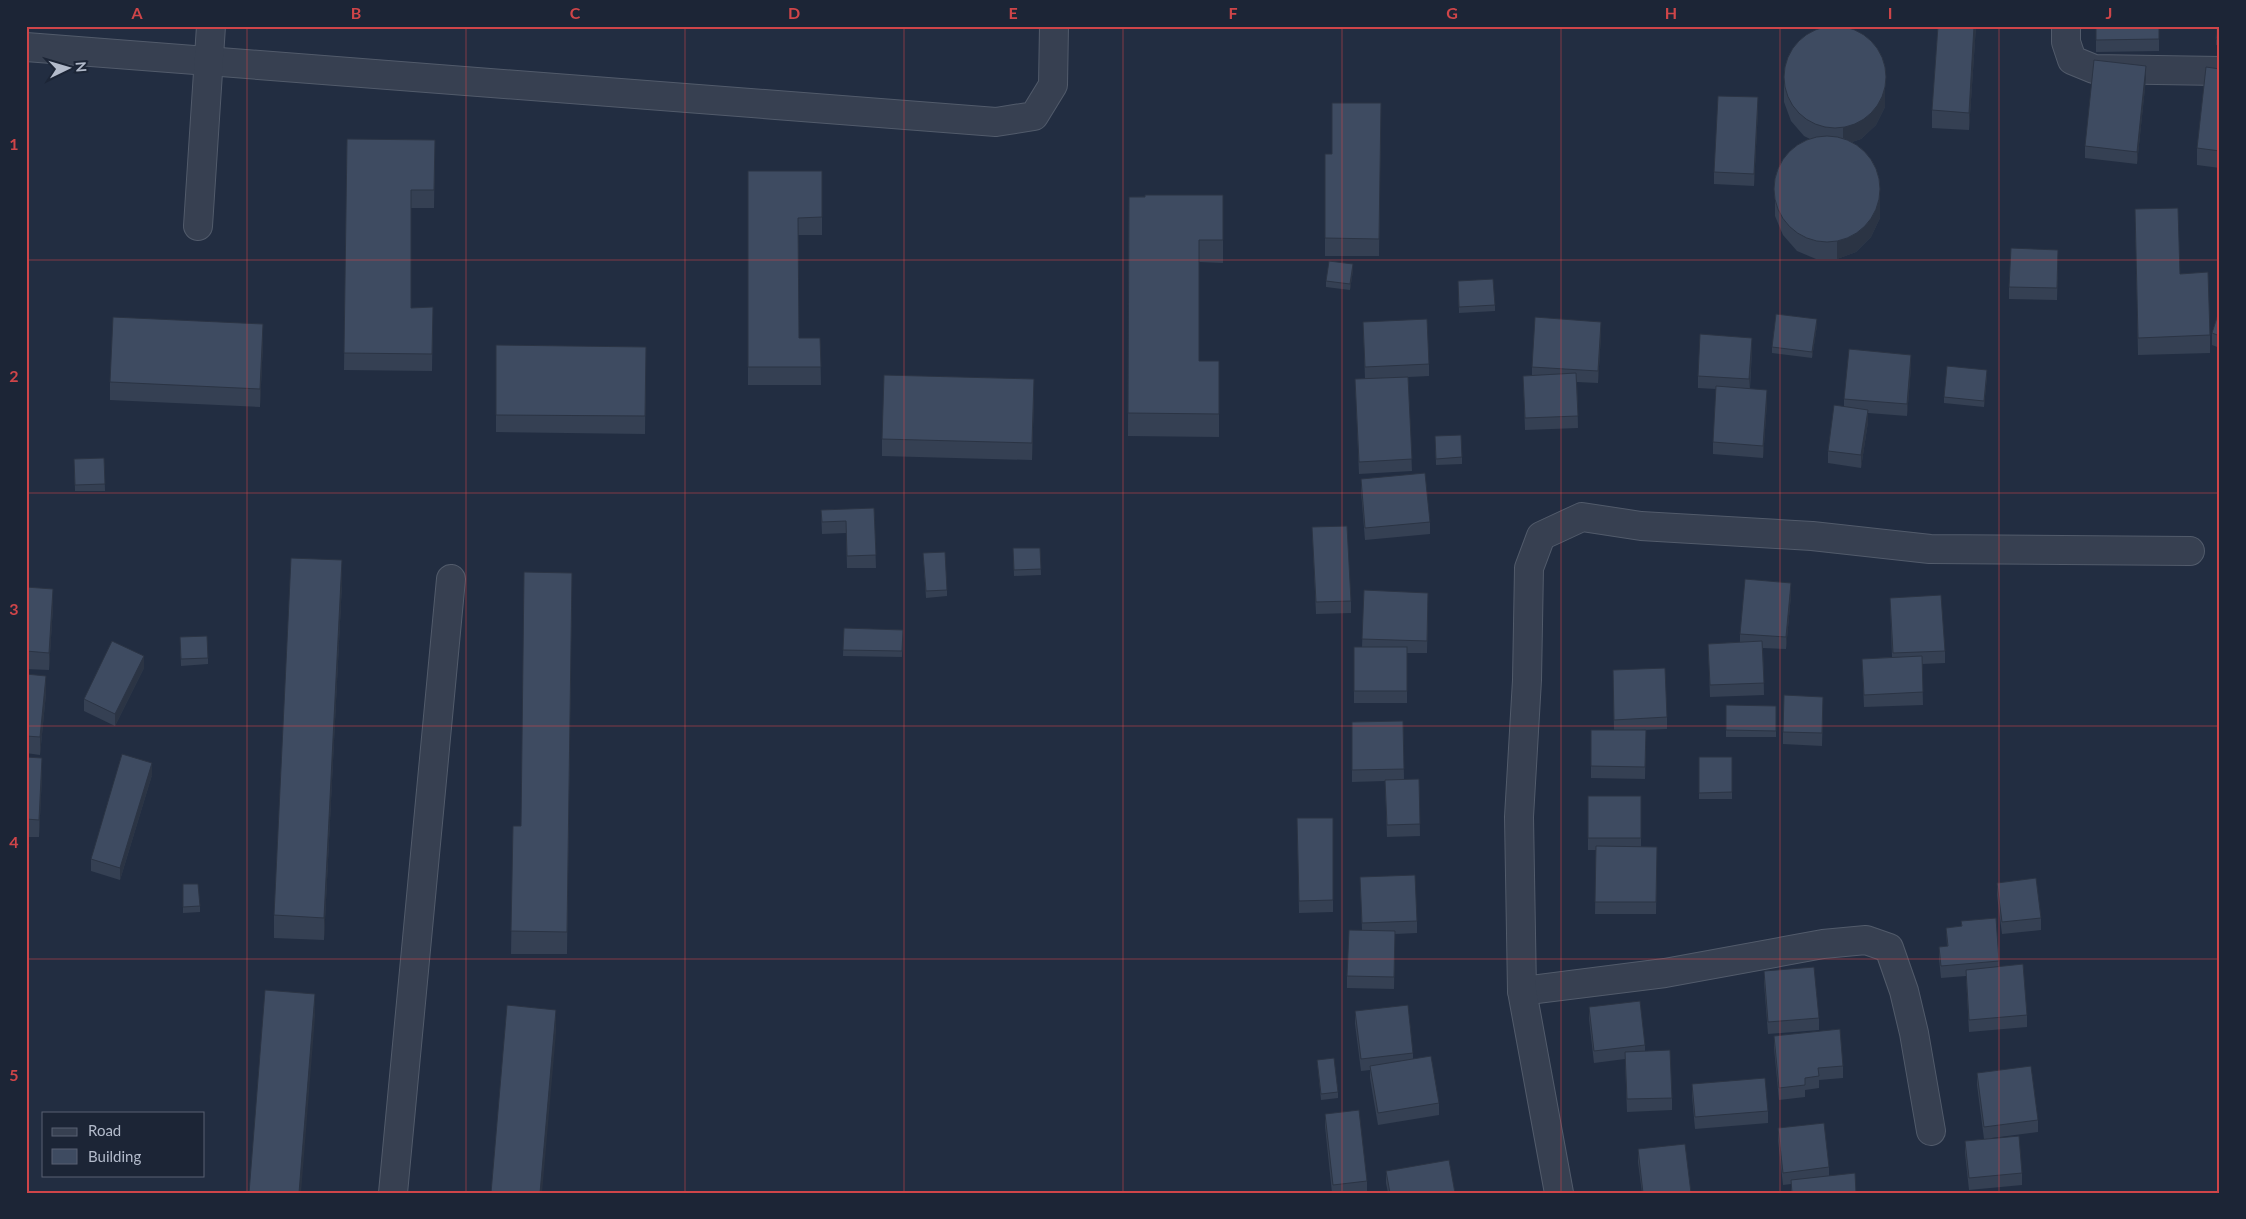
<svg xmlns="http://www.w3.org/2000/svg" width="2246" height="1219" font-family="Lato,sans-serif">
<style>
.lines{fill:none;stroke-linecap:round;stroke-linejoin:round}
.street-casing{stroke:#525b6b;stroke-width:30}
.street{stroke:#374051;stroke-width:28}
.wall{fill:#354053}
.shaded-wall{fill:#2b3444}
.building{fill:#3e4b61;stroke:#2b3444}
.grid{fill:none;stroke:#cf4549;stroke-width:1;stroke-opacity:0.55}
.neatline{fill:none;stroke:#cf4549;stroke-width:2}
.grid-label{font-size:16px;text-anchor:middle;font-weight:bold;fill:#cf4549}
</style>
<rect width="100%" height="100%" fill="#222d41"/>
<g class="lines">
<g class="street-casing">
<g id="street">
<path d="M2066,26V42L2072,60L2094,69L2220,71"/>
<path d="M26,47L996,122L1034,116L1053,85L1054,26"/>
<path d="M198,226L211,26"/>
<path d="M1522,991L1665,973L1823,944L1866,940L1889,948L1904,991L1914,1033L1931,1131"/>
<path d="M393,1193L451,579"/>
<path d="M1559,1193L1522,991L1519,817L1527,680L1529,568L1541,536L1582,517L1641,526L1812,536L1930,549L2190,551"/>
</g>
</g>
<use href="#street" class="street"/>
</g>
<g class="wall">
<path d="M1938,26H1976L1969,130L1932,128V110Z"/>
<path d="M2096,26H2159V51L2096,52Z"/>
<path d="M2220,26V45H2216V39Z"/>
<path d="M2220,69V168L2197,165V148Z"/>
<path d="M2146,78L2137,164L2085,158V146Z"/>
<path d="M1784,84L1885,87V107L1876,125L1861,139L1852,142L1880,218L1871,237L1856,252L1837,259H1816L1797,251L1783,235L1775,216V177L1810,139L1804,136L1791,121L1784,102Z"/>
<path d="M1381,103L1379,256H1325V154H1332Z"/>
<path d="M1758,109L1754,186L1714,184V172Z"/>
<path d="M347,139L435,140L434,208H411V308L433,307L432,371L344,370Z"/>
<path d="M748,171H822V235H798L799,338H820L821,385H748Z"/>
<path d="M1223,195V263L1199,262V361H1219V437L1128,436L1129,197Z"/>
<path d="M2135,209L2180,274L2210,335V353L2138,355Z"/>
<path d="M2058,262L2057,300L2009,299V287Z"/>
<path d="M1353,270L1350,290L1326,287V281Z"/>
<path d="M1458,281L1495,305V311L1459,313Z"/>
<path d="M2220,308V348L2212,345V333Z"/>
<path d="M1363,322L1429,364V376L1408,377L1412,471L1359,474L1355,379H1365Z"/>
<path d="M1817,325L1812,358L1772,353V347Z"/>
<path d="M1601,334L1598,383L1577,382L1578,428L1525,430L1523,376L1532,375V367Z"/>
<path d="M263,342L260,407L110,400V382Z"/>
<path d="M496,345L646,347L645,434L496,432Z"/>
<path d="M1752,350L1750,389L1767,402L1763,458L1713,454V442L1716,389L1698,388V376Z"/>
<path d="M1911,367L1907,416L1868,413V422L1861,468L1828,463V451L1844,407V399Z"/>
<path d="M1987,376L1984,407L1944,403V397Z"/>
<path d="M1034,397L1032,460L882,456V439Z"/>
<path d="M1435,436L1462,457V464L1436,465Z"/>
<path d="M104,458L105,491H75L74,459Z"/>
<path d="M1361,479L1430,522V534L1365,540L1361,491Z"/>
<path d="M874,508L876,568H847L846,533L822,534L821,510Z"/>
<path d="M1312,527L1351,601V613L1316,614Z"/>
<path d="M1013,548H1040L1041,575L1014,576Z"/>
<path d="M923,553L947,590V596L926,598Z"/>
<path d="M572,573L567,954H511L513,826H521Z"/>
<path d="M342,583L324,940L274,938V915Z"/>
<path d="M26,587L53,606L49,670L26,669Z"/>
<path d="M1364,590L1428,605L1427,653H1407V703H1354V647H1362Z"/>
<path d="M1791,595L1786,649L1763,648L1764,695L1710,697L1708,644L1740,642V634Z"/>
<path d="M1890,598L1945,651V663L1922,664L1923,705L1864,707L1862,659L1892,657Z"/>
<path d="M844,628L903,630L902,657L843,656Z"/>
<path d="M180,637L208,658V664L181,666Z"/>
<path d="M144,668L115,726L84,711V699Z"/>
<path d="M26,674L46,693L40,755L26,753Z"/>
<path d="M1613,682L1667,717V729L1641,730H1646L1645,779L1591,778V730H1614Z"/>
<path d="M1726,705L1776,706V737H1726Z"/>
<path d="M1823,709L1822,746L1783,744V732Z"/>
<path d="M1403,721L1404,779H1419L1420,836L1387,837L1385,781L1352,782V722Z"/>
<path d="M26,757L42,775L39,837H26Z"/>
<rect x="1699" y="757" width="33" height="42"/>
<path d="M152,775L120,880L91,871V859Z"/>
<path d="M1588,796H1641V847H1657L1656,914H1595L1596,850H1588Z"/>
<path d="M1297,818H1333V912L1299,913Z"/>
<path d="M1360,877L1417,921V933L1395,934L1394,989L1347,988V976L1362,930Z"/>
<path d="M1997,883L2041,918V930L2002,934L1997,895Z"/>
<path d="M183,884L200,906V912L183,913Z"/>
<path d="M1961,921L1999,961V967L2027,1015V1027L1969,1032L1966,976L1941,978L1939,959V947L1947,946L1946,928L1961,926Z"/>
<path d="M1764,971L1819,1018V1030L1768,1034L1764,983Z"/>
<path d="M1589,1007L1645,1045V1051L1672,1098V1110L1627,1112L1625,1059L1594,1063L1589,1019Z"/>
<path d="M1355,1011L1413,1053V1059L1439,1103V1115L1378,1125L1370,1078V1070L1361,1071L1355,1024Z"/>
<path d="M1774,1036L1843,1066V1078L1819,1080V1088L1805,1090V1097L1779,1100L1774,1048Z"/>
<path d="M1317,1060L1338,1092V1098L1321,1100Z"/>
<path d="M1977,1073L2038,1120V1132L1992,1138L2022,1173V1185L1969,1190L1965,1153V1141L1984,1139L1977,1085Z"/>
<path d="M1692,1084L1768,1111V1123L1695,1129L1692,1096Z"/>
<path d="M1325,1114L1367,1181V1193H1332L1325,1126Z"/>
<path d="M1778,1128L1829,1167V1176L1856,1193H1791V1184L1783,1185L1778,1140Z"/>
<path d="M1638,1149L1691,1193H1642L1638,1162Z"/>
<path d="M1386,1171L1455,1193H1388L1386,1183Z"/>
</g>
<g class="shaded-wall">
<path d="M1974,26H1976L1969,130V113Z"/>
<path d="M2146,66V78L2137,164V152Z"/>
<path d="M1885,69V107L1876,125L1861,139L1843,145V128Z"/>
<path d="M1758,97V109L1754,186V174Z"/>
<path d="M1880,180V218L1871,237L1856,252L1837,259V242Z"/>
<path d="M1353,264V270L1350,290V284Z"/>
<path d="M1817,319V325L1812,358V352Z"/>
<path d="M1601,322V334L1598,383V371Z"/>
<path d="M263,324V342L260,407V389Z"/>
<path d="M1752,338V350L1749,391V379Z"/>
<path d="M1911,355V367L1907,416V404Z"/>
<path d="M1987,370V376L1984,407V401Z"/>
<path d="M1034,379V397L1032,460V443Z"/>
<path d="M1767,390V402L1763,458V446Z"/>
<path d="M1868,410V422L1861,468V455Z"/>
<path d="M342,560V583L324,940V918Z"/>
<path d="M1791,583V595L1786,649V637Z"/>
<path d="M53,589V606L49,670V653Z"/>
<path d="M144,656V668L115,726V714Z"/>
<path d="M46,676V693L40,755V737Z"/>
<path d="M42,758V775L39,837V820Z"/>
<path d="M152,763V775L120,880V868Z"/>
<path d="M29,844V862L26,912V894Z"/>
<path d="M315,994V1017L301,1193H299Z"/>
<path d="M556,1010V1033L542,1193H540Z"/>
</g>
<g class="building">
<circle cx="1835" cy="77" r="51"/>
<path d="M1938,26H1974L1969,113L1932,110Z"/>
<path d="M2096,26H2159V39L2096,40Z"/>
<path d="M2217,26H2220V39H2216Z"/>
<path d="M2094,60L2146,66L2137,152L2085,146Z"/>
<path d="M2206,67L2220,69V151L2197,148Z"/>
<path d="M1718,96L1758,97L1754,174L1714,172Z"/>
<path d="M1332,103H1381L1379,239L1325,238V154H1332Z"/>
<circle cx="1827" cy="189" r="53"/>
<path d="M347,139L435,140L434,190H411V308L433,307L432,354L344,353Z"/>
<path d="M748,171H822V217L798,218L799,338H820L821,367H748Z"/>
<path d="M1145,195H1223V240H1199V361H1219V414L1128,413L1129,197H1145Z"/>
<path d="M2178,208L2180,274L2208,272L2210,335L2138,338L2135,209Z"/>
<path d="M2011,248L2058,250L2057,288L2009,287Z"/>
<path d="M1329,261L1353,264L1350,284L1326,281Z"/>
<path d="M1493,279L1495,305L1459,307L1458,281Z"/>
<path d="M2220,308V336L2212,333Z"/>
<path d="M1776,314L1817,319L1812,352L1772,347Z"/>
<path d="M113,317L263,324L260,389L110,382Z"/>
<path d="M1535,317L1601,322L1598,371L1532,367Z"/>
<path d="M1427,319L1429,364L1365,367L1363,322Z"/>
<path d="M1700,334L1752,338L1749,379L1698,376Z"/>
<path d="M496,345L646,347L645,416L496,415Z"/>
<path d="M1849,349L1911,355L1907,404L1844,399Z"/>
<path d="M1947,366L1987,370L1984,401L1944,397Z"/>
<path d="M1576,373L1578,416L1525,418L1523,376Z"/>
<path d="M884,375L1034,379L1032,443L882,439Z"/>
<path d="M1408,377L1412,459L1359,462L1355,379Z"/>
<path d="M1716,386L1767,390L1763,446L1713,442Z"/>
<path d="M1834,405L1868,410L1861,455L1828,451Z"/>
<path d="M1461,435L1462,457L1436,459L1435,436Z"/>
<path d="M104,458L105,484L75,485L74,459Z"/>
<path d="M1425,473L1430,522L1365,528L1361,479Z"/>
<path d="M874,508L876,555L847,556L846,521L822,522L821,510Z"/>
<path d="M1347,526L1351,601L1316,602L1312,527Z"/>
<path d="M1013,548H1040L1041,569L1014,570Z"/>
<path d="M945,552L947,590L926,591L923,553Z"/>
<path d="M291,558L342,560L324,918L274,915Z"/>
<path d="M524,572L572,573L567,932L511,931L513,826H521Z"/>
<path d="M1745,579L1791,583L1786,637L1740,634Z"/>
<path d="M26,587L53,589L49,653L26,651Z"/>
<path d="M1364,590L1428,593L1427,641L1362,639Z"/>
<path d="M1941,595L1945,651L1893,653L1890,598Z"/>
<path d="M844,628L903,630L902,651L843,650Z"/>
<path d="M207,636L208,658L181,659L180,637Z"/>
<path d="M112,641L144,656L115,714L84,699Z"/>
<path d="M1762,641L1764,683L1710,685L1708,644Z"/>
<rect x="1354" y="647" width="53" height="44"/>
<path d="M1922,656L1923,692L1864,695L1862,659Z"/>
<path d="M1665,668L1667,717L1614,720L1613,670Z"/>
<path d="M26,674L46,676L40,737L26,736Z"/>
<path d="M1784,695L1823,697L1822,733L1783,732Z"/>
<path d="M1726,705L1776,706V731L1726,730Z"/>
<path d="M1403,721L1404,769L1352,770V722Z"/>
<path d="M1591,730H1646L1645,767L1591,766Z"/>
<path d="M122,754L152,763L120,868L91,859Z"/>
<path d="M26,757L42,758L39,820L26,819Z"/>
<path d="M1699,757H1732V792L1699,793Z"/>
<path d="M1419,779L1420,824L1387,825L1385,780Z"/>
<rect x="1588" y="796" width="53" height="42"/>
<path d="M1297,818H1333V900L1299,901Z"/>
<path d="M26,844H29L26,894Z"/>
<path d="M1596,846L1657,847L1656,902H1595Z"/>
<path d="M1415,875L1417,921L1362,923L1360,877Z"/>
<path d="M2036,878L2041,918L2002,922L1997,883Z"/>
<path d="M183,884H198L200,906L183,907Z"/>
<path d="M1996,918L1999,961L1941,966L1939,947L1948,946L1946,928L1962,926L1961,921Z"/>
<path d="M1349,930L1395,931L1394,977L1347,976Z"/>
<path d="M2023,964L2027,1015L1969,1020L1966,970Z"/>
<path d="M1814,967L1819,1018L1768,1022L1764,971Z"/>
<path d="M265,990L315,994L299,1193H249Z"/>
<path d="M1640,1001L1645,1045L1594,1051L1589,1007Z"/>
<path d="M507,1005L556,1010L540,1193H491Z"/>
<path d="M1408,1005L1413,1053L1361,1059L1355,1011Z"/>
<path d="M1840,1029L1843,1066L1818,1068L1819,1076L1805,1078V1085L1779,1088L1774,1036Z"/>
<path d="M1670,1050L1672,1098L1627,1099L1625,1052Z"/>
<path d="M1431,1056L1439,1103L1378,1113L1370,1066Z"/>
<path d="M1334,1058L1338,1092L1321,1094L1317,1060Z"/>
<path d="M2031,1066L2038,1120L1984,1127L1977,1073Z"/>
<path d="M1765,1078L1768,1111L1695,1117L1692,1084Z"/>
<path d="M1359,1110L1367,1181L1333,1185L1325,1114Z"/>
<path d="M1824,1123L1829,1167L1783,1173L1778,1128Z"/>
<path d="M2019,1136L2022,1173L1969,1178L1965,1141Z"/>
<path d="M1685,1144L1691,1193H1643L1638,1149Z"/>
<path d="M1449,1160L1455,1193H1390L1386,1171Z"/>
<path d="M1855,1173L1856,1193H1792L1791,1180Z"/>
</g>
<path class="grid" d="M247,26V1193M466,26V1193M685,26V1193M904,26V1193M1123,26V1193M1342,26V1193M1561,26V1193M1780,26V1193M1999,26V1193M26,260H2220M26,493H2220M26,726H2220M26,959H2220"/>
<rect width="2246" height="1219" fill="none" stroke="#1c2536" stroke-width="55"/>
<rect x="42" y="1112" width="162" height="65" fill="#1c2536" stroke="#586172"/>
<rect x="52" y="1128" width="25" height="8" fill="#374051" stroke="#586172"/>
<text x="88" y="1136" font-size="15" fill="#b3bbcb">Road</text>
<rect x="52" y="1149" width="25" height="15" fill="#3e4b61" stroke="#586172"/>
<text x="88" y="1162" font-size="15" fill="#b3bbcb">Building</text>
<g transform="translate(68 68) rotate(85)" stroke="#1c2536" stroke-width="4" paint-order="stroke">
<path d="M0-4L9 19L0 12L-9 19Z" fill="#b3bbcb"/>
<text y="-8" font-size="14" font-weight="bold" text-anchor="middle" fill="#b3bbcb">N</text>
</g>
<rect x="28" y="28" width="2190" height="1164" class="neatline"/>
<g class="grid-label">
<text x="137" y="19">A</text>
<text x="356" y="19">B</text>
<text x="575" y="19">C</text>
<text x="794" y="19">D</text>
<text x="1013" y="19">E</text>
<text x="1233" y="19">F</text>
<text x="1452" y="19">G</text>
<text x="1671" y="19">H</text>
<text x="1890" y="19">I</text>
<text x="2109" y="19">J</text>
<text x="14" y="150">1</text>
<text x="14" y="382">2</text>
<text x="14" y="615">3</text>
<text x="14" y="848">4</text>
<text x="14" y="1081">5</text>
</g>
</svg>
